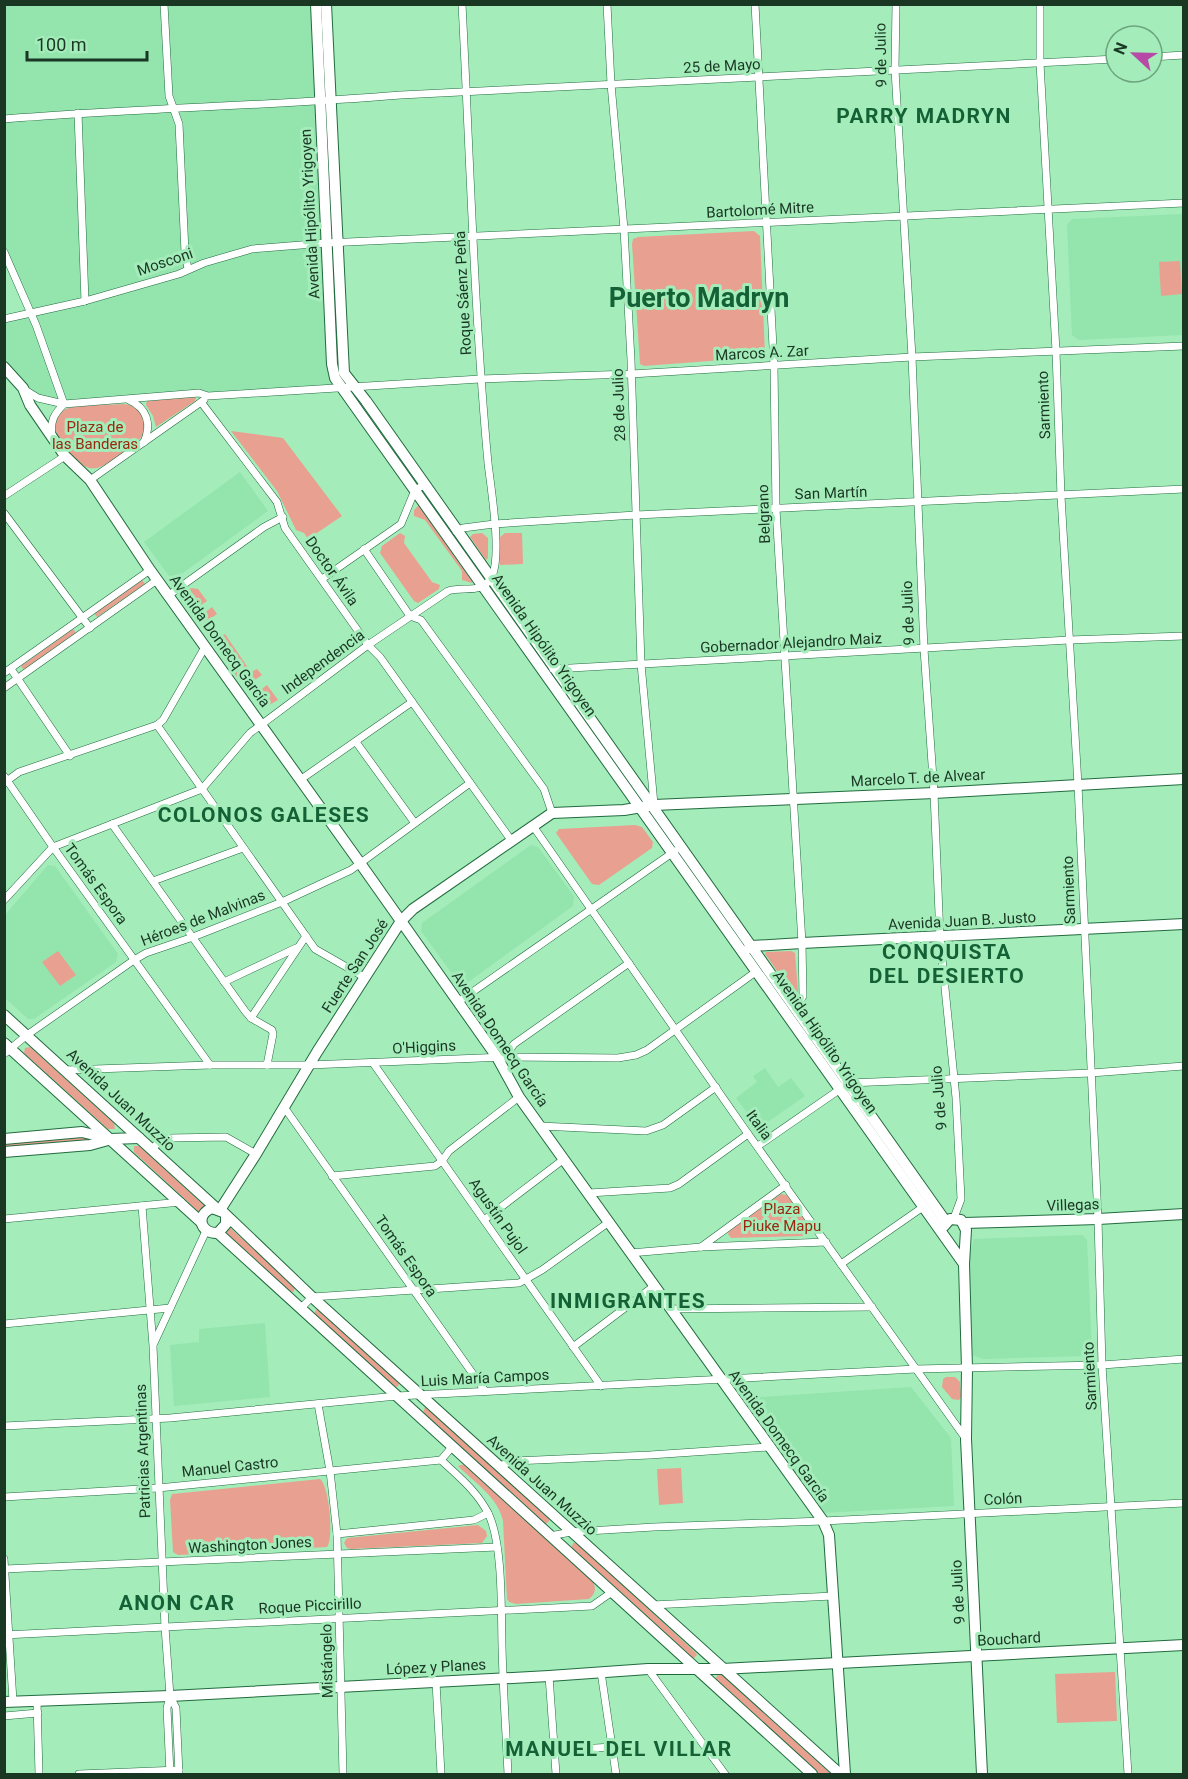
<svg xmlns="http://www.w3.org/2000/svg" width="1188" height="1779" font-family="Roboto,sans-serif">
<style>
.built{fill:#93e4ad}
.green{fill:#e8a190}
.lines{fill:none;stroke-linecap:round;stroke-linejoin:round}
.street-casing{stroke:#216b3f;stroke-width:8}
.secondary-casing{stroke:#216b3f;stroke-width:12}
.street{stroke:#fff;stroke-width:7}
.secondary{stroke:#fff;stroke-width:10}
.labels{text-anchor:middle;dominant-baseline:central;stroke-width:6;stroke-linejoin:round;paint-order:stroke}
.street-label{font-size:15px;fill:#1a3724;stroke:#a4edba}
.park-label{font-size:15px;fill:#99280e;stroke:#a4edba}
.district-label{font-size:21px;font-weight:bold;letter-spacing:1.5px;fill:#146136;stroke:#a4edba}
.town-label{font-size:27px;font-weight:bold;fill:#146136;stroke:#a4edba}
</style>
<rect width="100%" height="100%" fill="#a4edba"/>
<g class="built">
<path d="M4,5H316L320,101L342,388L199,393L64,404L38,398L4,367L5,319L31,314L5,252Z"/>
<path d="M1183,214V335L1079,340L1072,335L1067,225L1072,219Z"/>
<path d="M240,472L268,511L176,578L169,576L144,542Z"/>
<path d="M531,845L538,847L574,896L573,906L467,983L458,982L421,931L422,923Z"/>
<path d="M48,865L55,866L118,954L116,962L34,1019H28L5,998V915Z"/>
<path d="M765,1068L778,1087L791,1078L805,1096L759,1128L736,1098L757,1082L753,1076Z"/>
<path d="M1082,1235L1087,1240L1092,1351L1086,1356L983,1359L972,1355L968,1260L974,1239Z"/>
<path d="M265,1323L270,1397L174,1406L170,1345L199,1342V1329Z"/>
<path d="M911,1387L951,1438L954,1506L822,1513L746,1398Z"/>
</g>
<g class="green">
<path d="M754,231L760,236L765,354L763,357L644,366L640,364L632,244L633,239L638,237Z"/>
<path d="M1180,261L1182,294L1161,296L1159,262Z"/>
<path d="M194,397L196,398L195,401L156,427L153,416L146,405L147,401Z"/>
<path d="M124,404C142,405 150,425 140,439C130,447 109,465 97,468C76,473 39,426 64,410C73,404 112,405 124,404Z"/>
<path d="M231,431L283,438L342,516L308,539L304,533L296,530L277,491Z"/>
<path d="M419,505L473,580L472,583L462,580V571L425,520L414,516V510Z"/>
<path d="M400,533L405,536L404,543L432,582L440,585L439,589L418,603L414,601L380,553L382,546Z"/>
<path d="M482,533L488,538V558L486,560L470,537L473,534Z"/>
<path d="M505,533H522L523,564L500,565L499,538Z"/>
<path d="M142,580L145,584L97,617L94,613Z"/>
<path d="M191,588L198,589L207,601L195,609L191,608L183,598L185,592Z"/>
<path d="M212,607L217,614L203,624L215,641L225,634L251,672L257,669L262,675L249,684L239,680L200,624L203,614Z"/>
<path d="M73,629L76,633L24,670L21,666Z"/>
<path d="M267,685L278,700L264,708L255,697V694Z"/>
<path d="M635,825L642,827L653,842L652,848L599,885L592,884L556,833L559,829Z"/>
<path d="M58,951L76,975L60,986L42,962Z"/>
<path d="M791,951L795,953L798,992L795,996L765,954L766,952Z"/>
<path d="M30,1047L114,1123L115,1129H108L24,1053L25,1048Z"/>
<path d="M91,1137V1141L5,1147V1143Z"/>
<path d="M134,1146H139L206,1207L200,1213L134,1152Z"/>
<path d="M781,1194L791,1196L812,1227L810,1233L803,1236L731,1238L728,1234L729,1230Z"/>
<path d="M229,1227L296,1287L293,1292H289L224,1233Z"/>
<path d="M317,1308H320L400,1383L397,1387L393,1386L314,1314Z"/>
<path d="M946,1377H955L960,1382L961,1397L959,1400L952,1399L942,1387L943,1379Z"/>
<path d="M425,1407H429L549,1517L550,1520L546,1524L542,1523L423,1413Z"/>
<path d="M465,1464L593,1581C596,1588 596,1594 589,1599L516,1604L509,1602L507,1599L503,1521C498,1497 475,1483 458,1466Z"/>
<path d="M681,1468L683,1503L659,1505L657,1469Z"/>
<path d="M320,1479C329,1485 334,1538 327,1547L178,1555L173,1552L170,1500L172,1494Z"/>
<path d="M478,1525L486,1531L487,1536L482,1543L351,1549L347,1548L344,1543L347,1538Z"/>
<path d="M573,1543H577L696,1653L697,1655L693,1659L571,1549Z"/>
<path d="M1115,1672L1117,1721L1057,1723L1055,1674Z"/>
<path d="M718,1674H721L831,1774H818L715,1680Z"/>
</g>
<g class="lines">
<g class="street-casing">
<g id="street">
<path d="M164,4L169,96L179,124L185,252L188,269"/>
<path d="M607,4L611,84L624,229L631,360L641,664L654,804"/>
<path d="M755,4L774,366L776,509L802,943L803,996L795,1010"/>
<path d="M896,4L895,70L912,357L924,649L934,793L940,938L956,1098L961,1199L954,1218"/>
<path d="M1040,4V63L1056,351L1061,496L1078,785L1098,1219L1102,1365L1128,1774"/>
<path d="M1152,57L1184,55"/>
<path d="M78,113L85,301"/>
<path d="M4,119C137,108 269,106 401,95L1116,59"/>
<path d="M4,252L36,325L64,404"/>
<path d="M4,319L85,301L179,274L204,263L252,249L326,243L1184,203"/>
<path d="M25,390L38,398L64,404L199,393L208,396L480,379L631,374L912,357L1184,346"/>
<path d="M129,400C147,408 152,424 144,442"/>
<path d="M201,402L277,502L285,528L368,645L380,657L511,840"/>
<path d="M52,436C50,421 54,414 64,404"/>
<path d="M90,480L204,400"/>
<path d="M4,496L65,456"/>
<path d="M4,513L90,628"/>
<path d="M456,531L463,528L494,524L636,515L1184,489"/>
<path d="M364,549L410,616L421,620L544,789L552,813"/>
<path d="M322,579L401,524L415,490L424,485"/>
<path d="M169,595L264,527L283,517"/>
<path d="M11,669L70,756"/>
<path d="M553,669L1069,640L1184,636"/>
<path d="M4,673L150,570"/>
<path d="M4,688L157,580"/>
<path d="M157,725L315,949L364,977"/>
<path d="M356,742L414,822"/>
<path d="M4,776L53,847L210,1065"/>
<path d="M300,780L412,702"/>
<path d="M4,783L19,772L157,725L163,720L205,647"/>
<path d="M112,824L245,1011L251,1018L272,1030L273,1034L267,1065"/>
<path d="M533,826L746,1131L966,1439"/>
<path d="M153,881L243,848"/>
<path d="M4,900L53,847L202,789L250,733L368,645L448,591C464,586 483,595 492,576C502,555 491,489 488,463C474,311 470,157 462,4"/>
<path d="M224,982L296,948"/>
<path d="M458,1002L675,851"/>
<path d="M251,1018L306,936"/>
<path d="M4,1054L27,1035L134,960L146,953L193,937L282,902L351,870L470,783"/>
<path d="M505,1057L514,1044L629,963"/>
<path d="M373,1063L601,1386"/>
<path d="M66,1070L210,1065H309L505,1057L618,1058L636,1055L647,1050L757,971"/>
<path d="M284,1107L485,1391"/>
<path d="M540,1126L646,1131L663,1125L716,1087"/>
<path d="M758,1146L849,1083L1091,1073L1184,1066"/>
<path d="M152,1149L161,1140L169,1138L226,1137L256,1154"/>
<path d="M332,1176L435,1166L442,1161L449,1151L519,1097"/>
<path d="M589,1193L670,1188L679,1184L748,1134"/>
<path d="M142,1206L153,1346L165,1627L170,1696L176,1708L179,1774"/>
<path d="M4,1219L181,1202"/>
<path d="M484,1220L564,1159"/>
<path d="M701,1247L786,1185"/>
<path d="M630,1253L701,1247L826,1242"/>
<path d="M841,1264L923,1207"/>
<path d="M301,1308L312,1297L519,1283L542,1270L609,1222"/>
<path d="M671,1309L872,1307"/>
<path d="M4,1324L170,1308"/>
<path d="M154,1343L206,1231"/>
<path d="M573,1347L654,1286"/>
<path d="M318,1404L330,1471L337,1534L343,1774"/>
<path d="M4,1426L170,1418L397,1396L916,1369L1102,1365L1184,1359"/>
<path d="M441,1460C459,1477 478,1492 489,1515C503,1546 501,1610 502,1646C503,1689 506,1732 508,1774"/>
<path d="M499,1466L514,1461L650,1455L768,1447"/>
<path d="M4,1497L158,1488L441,1460L452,1447"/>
<path d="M337,1534L474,1520L488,1513"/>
<path d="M550,1536L571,1532L654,1527L823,1521L1184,1503"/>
<path d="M4,1559L13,1701"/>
<path d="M5,1569L497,1547"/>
<path d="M652,1605L833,1596"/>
<path d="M4,1635L592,1606L612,1592"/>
<path d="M648,1669L725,1774"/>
<path d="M601,1672L616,1774"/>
<path d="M549,1676L556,1774"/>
<path d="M436,1682L441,1774"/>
<path d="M170,1696L167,1708L170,1774"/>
<path d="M37,1702L39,1774"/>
<path d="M4,1716L38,1713"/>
<path d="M507,1753L613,1747"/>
<path d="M79,1774L179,1770"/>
</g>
</g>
<g class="secondary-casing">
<g id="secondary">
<path d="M316,4L332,364L335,378L964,1264"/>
<path d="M326,4L344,373L366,401L946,1222"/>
<path d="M4,367L23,388L30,405L65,456L90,480L150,570L360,863L497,1057L519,1097L823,1521L829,1535L845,1774"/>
<path d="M749,948L752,946L802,943L1184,924"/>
<path d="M4,1015L216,1208"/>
<path d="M4,1043L201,1222"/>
<path d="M4,1139L82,1132L110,1139L139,1138"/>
<path d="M4,1152L90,1145L108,1140"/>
<path d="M220,1210L256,1154L317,1052L401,921L413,909L552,813L624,810L654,805L934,793L1184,779"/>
<path d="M226,1216V1224L218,1233C200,1234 195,1215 212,1208L223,1212L312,1297L840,1774"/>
<path d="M964,1223L1098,1219L1184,1214"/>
<path d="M944,1226L950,1219L961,1220L966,1230L964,1264L967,1368L966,1439L982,1774"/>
<path d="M218,1233L812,1774"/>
<path d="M4,1702L170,1696L549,1676L648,1669H722L1184,1645"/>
</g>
</g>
<use href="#street" class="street"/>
<use href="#secondary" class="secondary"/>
</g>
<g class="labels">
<g class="street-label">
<text transform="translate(881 55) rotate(-91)">9 de Julio</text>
<text transform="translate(722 66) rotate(-3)">25 de Mayo</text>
<text transform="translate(760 210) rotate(-3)">Bartolomé Mitre</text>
<text transform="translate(310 214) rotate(-93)">Avenida Hipólito Yrigoyen</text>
<text transform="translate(165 262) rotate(-19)">Mosconi</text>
<text transform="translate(463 293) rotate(-93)">Roque Sáenz Peña</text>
<text transform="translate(762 353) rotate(-3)">Marcos A. Zar</text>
<text transform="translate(619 405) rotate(-92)">28 de Julio</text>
<text transform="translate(1044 405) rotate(-92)">Sarmiento</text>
<text transform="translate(831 493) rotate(-2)">San Martín</text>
<text transform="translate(764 514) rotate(-92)">Belgrano</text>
<text transform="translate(332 571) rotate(55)">Doctor Ávila</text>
<text transform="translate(908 613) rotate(-92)">9 de Julio</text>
<text transform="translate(220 641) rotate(54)">Avenida Domecq García</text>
<text transform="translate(791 643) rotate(-3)">Gobernador Alejandro Maiz</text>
<text transform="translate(544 645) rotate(55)">Avenida Hipólito Yrigoyen</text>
<text transform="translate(323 662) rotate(-36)">Independencia</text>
<text transform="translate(918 778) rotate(-3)">Marcelo T. de Alvear</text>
<text transform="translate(96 884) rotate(54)">Tomás Espora</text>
<text transform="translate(1069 890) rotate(-92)">Sarmiento</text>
<text transform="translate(203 918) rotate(-21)">Héroes de Malvinas</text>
<text transform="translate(962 921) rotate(-3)">Avenida Juan B. Justo</text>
<text transform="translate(355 966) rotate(-57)">Fuerte San José</text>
<text transform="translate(500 1039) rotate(56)">Avenida Domecq García</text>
<text transform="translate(825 1042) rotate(55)">Avenida Hipólito Yrigoyen</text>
<text transform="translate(424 1047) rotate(-3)">O'Higgins</text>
<text transform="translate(939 1098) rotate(-95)">9 de Julio</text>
<text transform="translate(121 1100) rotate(43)">Avenida Juan Muzzio</text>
<text transform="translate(759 1125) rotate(54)">Italia</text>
<text transform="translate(1073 1205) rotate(-2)">Villegas</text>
<text transform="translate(498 1216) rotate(55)">Agustín Pujol</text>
<text transform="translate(406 1256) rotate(55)">Tomás Espora</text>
<text transform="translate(1090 1376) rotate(-93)">Sarmiento</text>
<text transform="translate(485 1378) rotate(-3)">Luis María Campos</text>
<text transform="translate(779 1436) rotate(54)">Avenida Domecq García</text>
<text transform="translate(143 1451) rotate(-92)">Patricias Argentinas</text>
<text transform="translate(230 1467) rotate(-6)">Manuel Castro</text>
<text transform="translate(542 1485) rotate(42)">Avenida Juan Muzzio</text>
<text transform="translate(1003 1499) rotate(-3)">Colón</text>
<text transform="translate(250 1545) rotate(-3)">Washington Jones</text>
<text transform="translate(958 1592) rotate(-93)">9 de Julio</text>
<text transform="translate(310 1606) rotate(-3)">Roque Piccirillo</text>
<text transform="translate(1009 1639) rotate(-3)">Bouchard</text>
<text transform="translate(327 1661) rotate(-91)">Mistángelo</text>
<text transform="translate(436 1667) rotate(-3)">López y Planes</text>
</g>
<g class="park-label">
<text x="95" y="427">Plaza de<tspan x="95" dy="17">las Banderas</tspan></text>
<text x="782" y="1209">Plaza<tspan x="782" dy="17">Piuke Mapu</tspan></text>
</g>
<g class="district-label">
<text x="924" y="116">PARRY MADRYN</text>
<text x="264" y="815">COLONOS GALESES</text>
<text x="947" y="952">CONQUISTA<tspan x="947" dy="24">DEL DESIERTO</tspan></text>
<text x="628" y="1301">INMIGRANTES</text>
<text x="177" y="1603">ANON CAR</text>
<text x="619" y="1749">MANUEL DEL VILLAR</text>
</g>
<g class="town-label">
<text x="699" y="298">Puerto Madryn</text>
</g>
</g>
<rect width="1188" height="1779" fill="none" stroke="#1a3724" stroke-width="12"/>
<g transform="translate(1134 54) rotate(292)"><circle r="28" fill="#a4edba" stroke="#6da47e" stroke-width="1.5"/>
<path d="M0-4.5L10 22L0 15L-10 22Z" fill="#b749a7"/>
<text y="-9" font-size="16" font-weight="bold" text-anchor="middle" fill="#1a3724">N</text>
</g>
<path d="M27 51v9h120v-9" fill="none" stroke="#1a3724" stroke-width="3"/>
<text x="36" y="51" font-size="18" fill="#1a3724" stroke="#a4edba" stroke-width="4.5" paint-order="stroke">100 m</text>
</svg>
